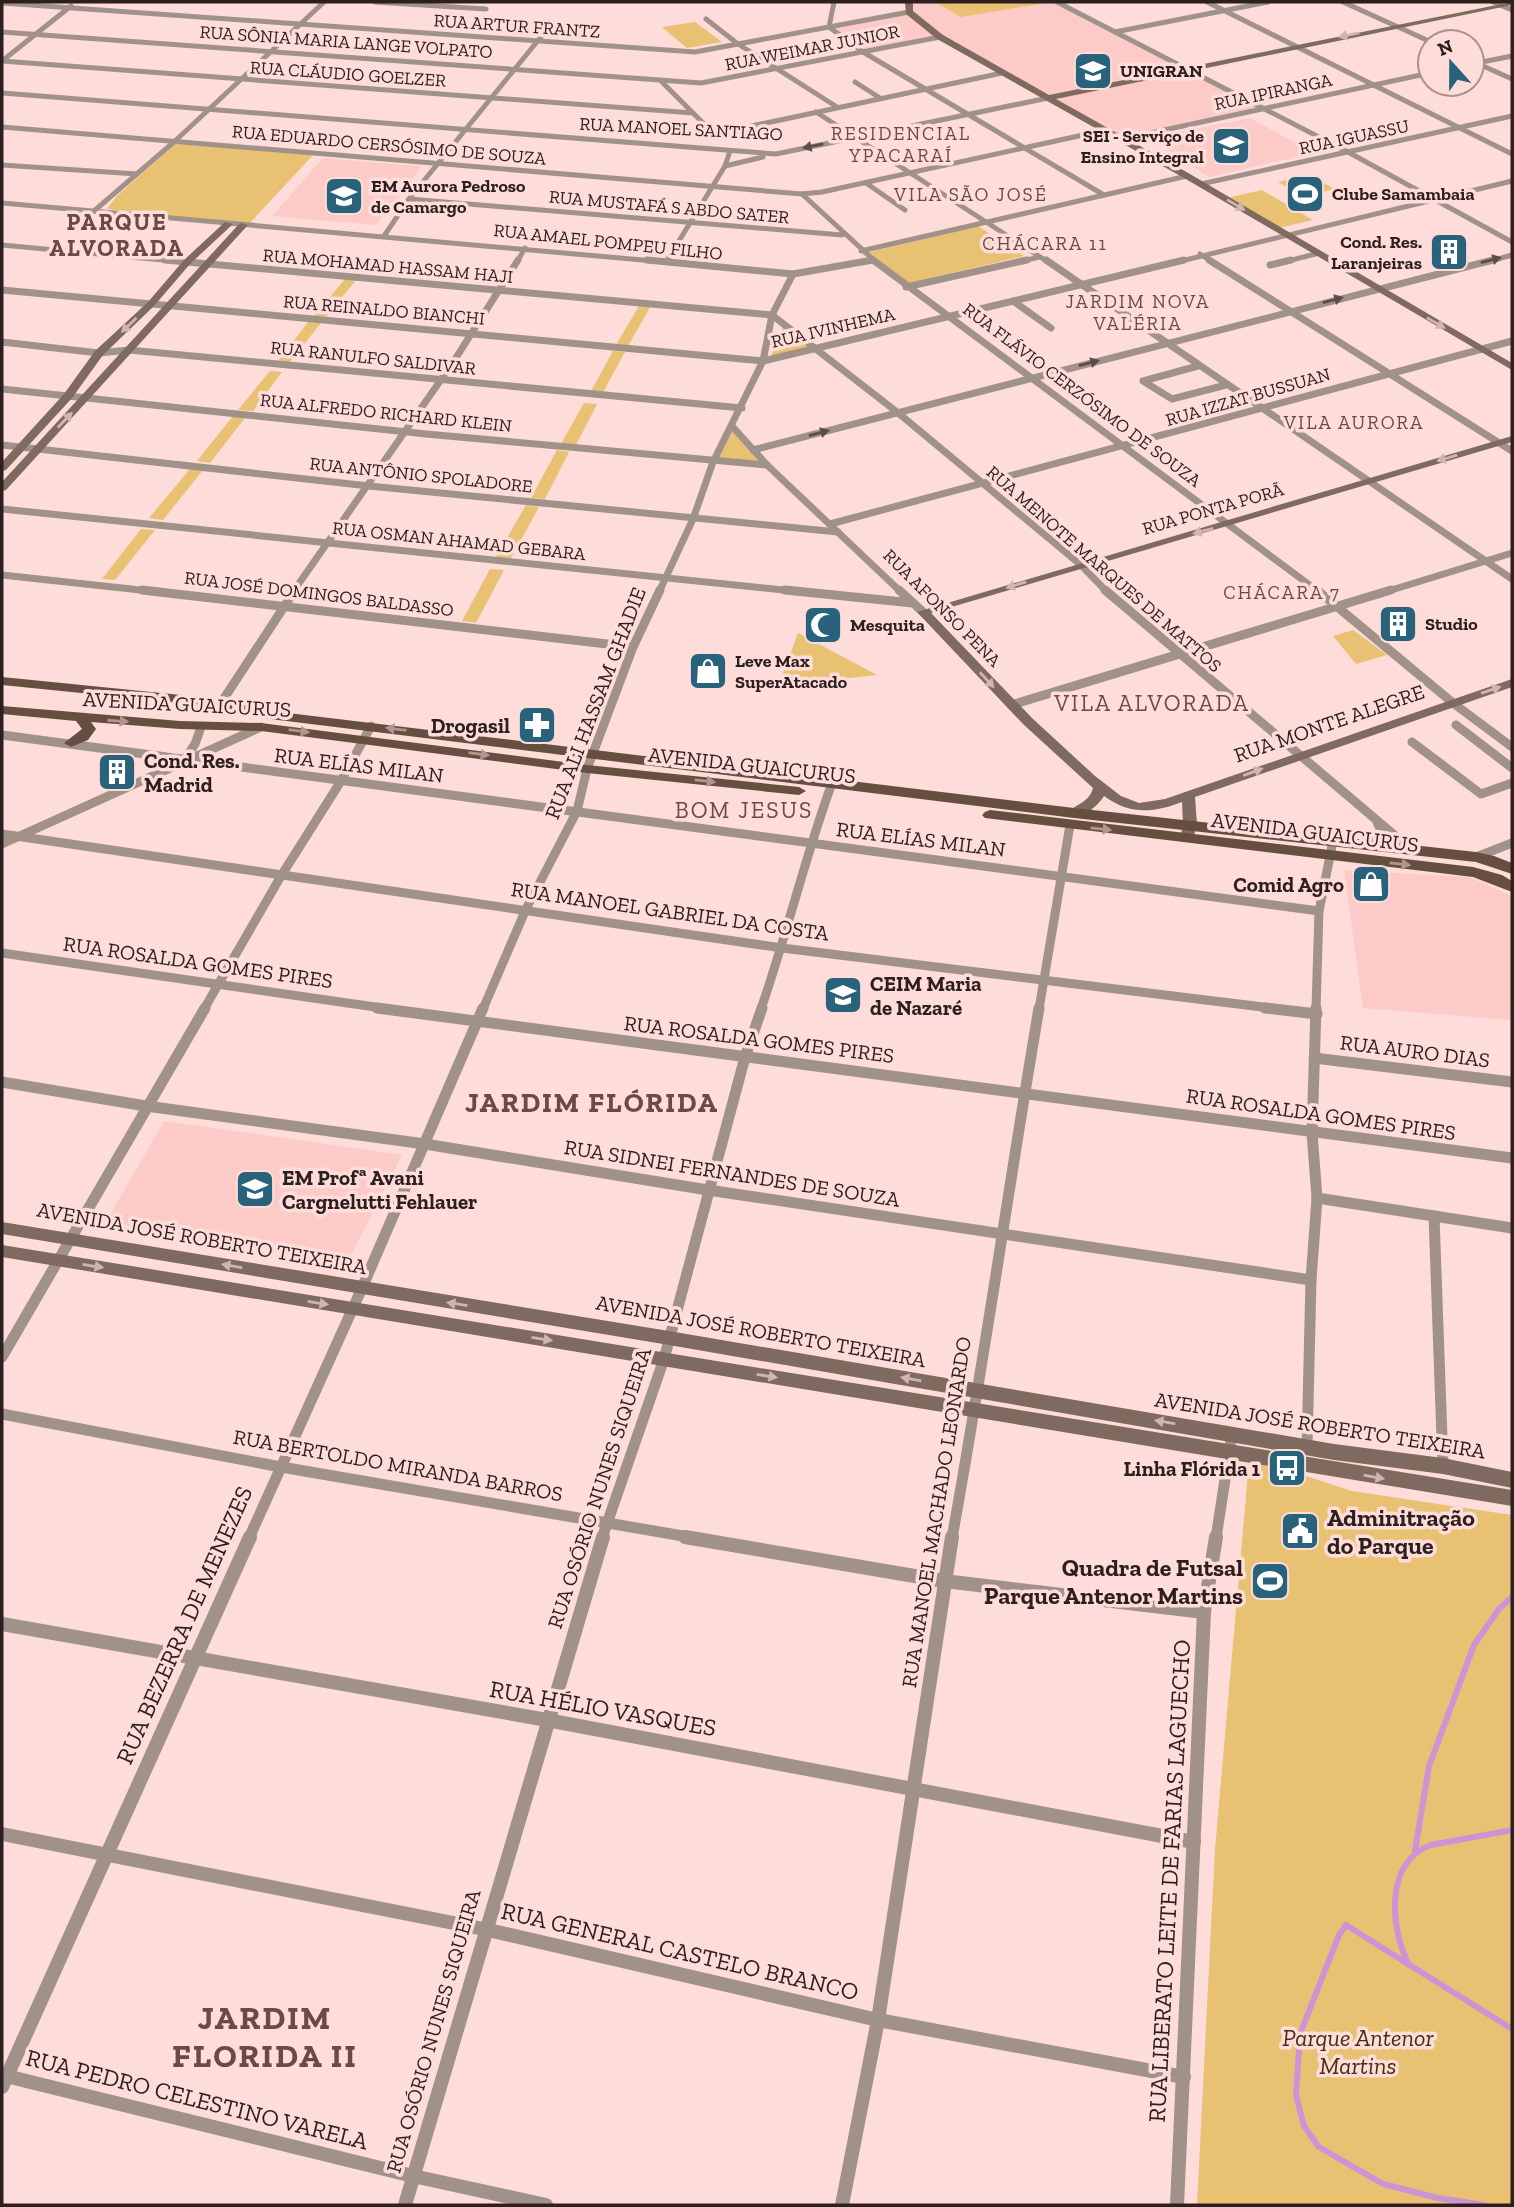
<svg xmlns="http://www.w3.org/2000/svg" width="1514" height="2207" font-family="'Zilla Slab',serif">
<style>
.built{fill:#fccbc7}
.green{fill:#e9c172}
.lines{fill:none;stroke-linecap:round;stroke-linejoin:round}
.stream{stroke:#cc93d5;stroke-width:6}
.street-far4{stroke:#a09289;stroke-width:5}
.street-far3{stroke:#a09289;stroke-width:7}
.street-far2{stroke:#a09289;stroke-width:9}
.street-far1{stroke:#a09289;stroke-width:11}
.street{stroke:#a09289;stroke-width:14}
.secondary{fill:#7e6a5e;fill-rule:evenodd}
.primary{fill:#664e40;fill-rule:evenodd}
.oneway{fill:#d1b4af}
.oneway2{fill:#5b4d49}
.oneway3{fill:#b2958d}
.labels{text-anchor:middle;dominant-baseline:central;stroke-width:7;stroke-linejoin:round;paint-order:stroke}
.far-street-label{font-size:18px;fill:#2d1f1e;stroke:#fddcda}
.far-poi-label{font-size:18px;font-weight:bold;fill:#2d1f1e;stroke:#fddcda;text-anchor:start}
.far-neighbourhood-label{font-size:19px;letter-spacing:2px;fill:#6a4947;stroke:#fddcda}
.street-label{font-size:21px;fill:#2d1f1e;stroke:#fddcda}
.poi-label{font-size:21px;font-weight:bold;fill:#2d1f1e;stroke:#fddcda;text-anchor:end}
.far-district-label{font-size:23px;font-weight:bold;letter-spacing:2px;fill:#6a4947;stroke:#fddcda}
.neighbourhood-label{font-size:23px;letter-spacing:2px;fill:#6a4947;stroke:#fddcda}
.near-poi-label{font-size:24px;font-weight:bold;fill:#2d1f1e;stroke:#fddcda;text-anchor:start}
.near-street-label{font-size:24px;fill:#2d1f1e;stroke:#fddcda}
.near-park-label{font-size:24px;font-style:italic;fill:#42310c;stroke:#fddcda}
.district-label{font-size:28px;font-weight:bold;letter-spacing:2px;fill:#6a4947;stroke:#fddcda}
.near-district-label{font-size:33px;font-weight:bold;letter-spacing:2px;fill:#6a4947;stroke:#fddcda}
</style>
<rect width="100%" height="100%" fill="#fddcda"/>
<g class="built">
<path d="M909,2H1057L1265,109L1122,139L940,37L863,52L829,27L908,12Z"/>
<path d="M1250,118L1314,153L1209,177L1150,138Z"/>
<path d="M323,158L393,164L422,166L376,225L272,216Z"/>
<path d="M1344,870L1469,877L1508,894L1512,898V1020L1363,1008Z"/>
<path d="M164,1121L402,1155L348,1261L106,1222Z"/>
</g>
<g class="green">
<path d="M935,2H1044L1046,3L961,17Z"/>
<path d="M695,22L722,42L687,48L662,27Z"/>
<path d="M175,144L314,154L248,225L107,209L117,196Z"/>
<path d="M1309,175L1335,189L1303,197L1278,182Z"/>
<path d="M1262,190L1313,220L1279,228L1227,198Z"/>
<path d="M978,226L1024,256L905,284L862,254Z"/>
<path d="M345,279L356,280L326,317L314,316Z"/>
<path d="M639,306L650,307L628,346L616,345Z"/>
<path d="M309,321L321,323L289,363L278,361Z"/>
<path d="M783,327L809,349L771,356Z"/>
<path d="M613,351L625,352L602,394L590,393Z"/>
<path d="M270,371L282,372L253,411L238,410Z"/>
<path d="M584,403L597,404L576,445L561,444Z"/>
<path d="M233,416L245,418L210,463L197,461Z"/>
<path d="M731,430L761,463L718,459Z"/>
<path d="M557,450L569,452L545,499L531,498Z"/>
<path d="M190,469L203,470L163,520L149,518Z"/>
<path d="M526,505L539,507L510,560L496,557Z"/>
<path d="M141,529L155,530L115,580L102,579Z"/>
<path d="M490,569L504,570L476,623L462,621Z"/>
<path d="M1353,630L1387,655L1356,664L1333,636Z"/>
<path d="M798,633L877,675L778,686Z"/>
<path d="M1249,1462L1294,1472L1352,1491L1512,1515V2205H1197L1215,1849Z"/>
</g>
<g class="lines">
<g class="stream">
<path d="M1415,1851L1429,1766L1474,1645L1499,1609L1512,1597"/>
<path d="M1409,1965C1390,1929 1384,1862 1431,1845L1512,1830"/>
<path d="M1484,2205L1438,2198L1383,2184L1319,2147L1304,2126L1296,2095L1300,2034L1339,1935L1346,1925L1512,2029"/>
</g>
<g class="street-far4">
<path d="M375,2L486,9"/>
<path d="M834,2L829,27L863,52L1104,195"/>
<path d="M1057,2L1348,152L1512,242"/>
<path d="M1207,2L1512,154"/>
<path d="M1343,2L1431,42"/>
<path d="M1493,2L1512,10"/>
<path d="M2,3L695,52L909,12"/>
<path d="M706,19L738,44L837,107"/>
<path d="M2,32L701,83L940,37"/>
<path d="M1115,32L1268,2"/>
<path d="M2,61L693,113"/>
<path d="M2,61L71,6"/>
<path d="M1472,61L1512,79"/>
<path d="M1477,63L1512,56"/>
<path d="M661,81L714,134L1002,73"/>
<path d="M855,82L880,98"/>
<path d="M2,93L776,154L1048,98"/>
<path d="M816,112L1048,262"/>
<path d="M2,127L802,194L822,192L1106,130"/>
<path d="M1122,139L1430,73"/>
<path d="M2,165L137,174"/>
<path d="M725,166L763,157"/>
<path d="M866,183L905,210"/>
<path d="M1201,184L1512,116"/>
<path d="M802,194L876,262"/>
<path d="M409,199L842,235"/>
<path d="M2,203L665,262"/>
<path d="M94,211L175,141L324,2"/>
<path d="M384,236L409,199L549,27"/>
<path d="M2,245L184,262"/>
<path d="M861,251L1187,176"/>
<path d="M1200,254L1212,262"/>
<path d="M517,262L525,248"/>
<path d="M666,262L725,166L730,151"/>
<path d="M864,262L873,260"/>
<path d="M1019,262L1039,257"/>
<path d="M1177,262L1512,181"/>
<path d="M1284,262L1319,253"/>
<path d="M1487,262L1512,255"/>
</g>
<g class="street-far3">
<path d="M165,260L772,315L897,412L1081,565L1107,592"/>
<path d="M647,260L793,274L873,260"/>
<path d="M873,260L1319,592"/>
<path d="M1046,260L1512,579"/>
<path d="M1209,260L1512,451"/>
<path d="M1270,265L1291,260"/>
<path d="M906,287L1027,260"/>
<path d="M2,290L763,361L1184,260"/>
<path d="M1013,301L1051,328"/>
<path d="M2,342L99,353L129,350L742,408"/>
<path d="M1198,366L1143,381L1172,399L1226,385"/>
<path d="M2,389L426,434L767,465"/>
<path d="M732,426L767,465L901,592"/>
<path d="M2,445L369,486L838,532"/>
<path d="M753,450L1493,260"/>
<path d="M2,509L802,592"/>
<path d="M830,524L1512,341"/>
<path d="M2,575L159,592"/>
<path d="M293,592L454,361L518,260"/>
<path d="M659,592L693,519L713,462L763,361L772,315L793,274"/>
<path d="M1385,592L1512,553"/>
</g>
<g class="street-far2">
<path d="M142,590L633,647"/>
<path d="M785,590L913,603"/>
<path d="M899,590L923,612"/>
<path d="M1105,590L1412,850"/>
<path d="M1317,590L1453,703L1512,747"/>
<path d="M221,703L295,590"/>
<path d="M1011,705L1391,590"/>
<path d="M1456,725L1512,768"/>
<path d="M2,735L1319,911"/>
<path d="M1412,742L1481,794L1512,783"/>
<path d="M184,760L195,744L201,727"/>
<path d="M2,834L782,948L1279,1009"/>
<path d="M2,844L261,727"/>
<path d="M1368,845L1378,839L1381,831L1377,822"/>
<path d="M1476,857L1512,843"/>
<path d="M2,953L389,1009"/>
<path d="M204,1009L281,876L341,781L371,726"/>
<path d="M483,1009L526,909L577,811L587,769L633,647L660,590"/>
<path d="M761,1009C787,934 805,857 832,783"/>
<path d="M1039,1009L1070,825"/>
<path d="M1316,1009L1319,911L1333,841"/>
</g>
<g class="street-far1">
<path d="M377,1008L1512,1158"/>
<path d="M1265,1008L1317,1014"/>
<path d="M1314,1058L1512,1082"/>
<path d="M2,1082L146,1106L425,1144L708,1190L1311,1280"/>
<path d="M1317,1198L1512,1228"/>
<path d="M1434,1216L1443,1466"/>
<path d="M2,1357L205,1008"/>
<path d="M2,1414L281,1467L695,1538"/>
<path d="M1307,1447L1311,1280L1317,1198L1312,1133L1316,1008"/>
<path d="M249,1538L362,1288L483,1008"/>
<path d="M602,1538L664,1359L745,1057L762,1008"/>
<path d="M952,1538C984,1362 1009,1184 1039,1008"/>
<path d="M1216,1538L1232,1434"/>
</g>
<g class="street">
<path d="M685,1537L944,1581L1204,1612"/>
<path d="M2,1624L547,1720L1194,1842"/>
<path d="M2,1834L484,1929L878,2020L1184,2077"/>
<path d="M2,2075L413,2176L546,2205"/>
<path d="M2,2087L250,1537"/>
<path d="M405,2205L603,1537"/>
<path d="M842,2205L878,2020L952,1537"/>
<path d="M1177,2205L1204,1612L1216,1537"/>
</g>
<g class="secondary">
<path d="M905,2H913V11L943,35L1049,95L1512,2V5L1056,99L1190,174L1512,363V370L1184,178L937,39L906,14Z"/>
<path d="M225,222L233,224L190,264L154,306L103,355L72,398L6,470L2,471V462L64,394L95,351L148,302L184,260Z"/>
<path d="M240,223L248,225L6,490L2,491V482Z"/>
<path d="M1512,436V442L931,613L1032,718L1095,776L1121,796L1139,803L1165,799L1512,679V687L1195,797L1197,825L1192,842H1182L1180,839L1183,825L1182,802C1153,813 1130,815 1104,796C1097,807 1084,818 1069,816L1067,813C1077,803 1089,803 1093,788L1023,724L917,612Z"/>
<path d="M2,1222L669,1331L1334,1444L1443,1458L1512,1472V1488L1443,1474L1334,1460L669,1345L2,1234Z"/>
<path d="M2,1245L1512,1490V1506L2,1257Z"/>
</g>
<g class="primary">
<path d="M2,677L221,699L263,710L1074,808L1476,852L1494,856L1512,863V874L1476,862L1074,818L262,718L220,707L2,685Z"/>
<path d="M2,706L180,721L261,723L587,765L799,787L806,791L799,795L587,773L261,731L180,729L91,722L96,729L88,740L71,747L64,743L82,729L76,721L2,714Z"/>
<path d="M990,810L1473,867L1502,875L1512,881V892L1473,877L985,818L982,815L985,812Z"/>
</g>
</g>
<defs><path id="oneway-solid" d="M-6-.8H1V-3.2L6.5 0L1 3.2V.8H-6Z" transform="scale(1.75)"/></defs>
<g class="oneway">
<use href="#oneway-solid" transform="translate(1349 35) rotate(168)"/>
<use href="#oneway-solid" transform="translate(1236 205) rotate(31)"/>
<use href="#oneway-solid" transform="translate(1436 323) rotate(30)"/>
<use href="#oneway-solid" transform="translate(129 325) rotate(136)"/>
<use href="#oneway-solid" transform="translate(65 420) rotate(-46)"/>
<use href="#oneway-solid" transform="translate(1447 458) rotate(164)"/>
<use href="#oneway-solid" transform="translate(1203 531) rotate(165)"/>
<use href="#oneway-solid" transform="translate(1016 585) rotate(163)"/>
<use href="#oneway-solid" transform="translate(987 680) rotate(47)"/>
<use href="#oneway-solid" transform="translate(1491 690) rotate(-19)"/>
<use href="#oneway-solid" transform="translate(1253 772) rotate(-20)"/>
<use href="#oneway-solid" transform="translate(93 1266) rotate(9)"/>
<use href="#oneway-solid" transform="translate(232 1266) rotate(-170)"/>
<use href="#oneway-solid" transform="translate(318 1303) rotate(9)"/>
<use href="#oneway-solid" transform="translate(457 1304) rotate(-171)"/>
<use href="#oneway-solid" transform="translate(542 1339) rotate(9)"/>
<use href="#oneway-solid" transform="translate(767 1376) rotate(9)"/>
<use href="#oneway-solid" transform="translate(911 1379) rotate(-170)"/>
<use href="#oneway-solid" transform="translate(1165 1422) rotate(-170)"/>
<use href="#oneway-solid" transform="translate(1374 1477) rotate(10)"/>
</g>
<g class="oneway2">
<use href="#oneway-solid" transform="translate(813 146) rotate(168)"/>
<use href="#oneway-solid" transform="translate(1491 260) rotate(-14)"/>
<use href="#oneway-solid" transform="translate(1333 300) rotate(-15)"/>
<use href="#oneway-solid" transform="translate(1089 363) rotate(-14)"/>
<use href="#oneway-solid" transform="translate(819 433) rotate(-15)"/>
</g>
<g class="oneway3">
<use href="#oneway-solid" transform="translate(118 721) rotate(4)"/>
<use href="#oneway-solid" transform="translate(396 729) rotate(-173)"/>
<use href="#oneway-solid" transform="translate(299 731) rotate(7)"/>
<use href="#oneway-solid" transform="translate(479 754) rotate(8)"/>
<use href="#oneway-solid" transform="translate(705 781) rotate(6)"/>
<use href="#oneway-solid" transform="translate(1101 829) rotate(6)"/>
<use href="#oneway-solid" transform="translate(1400 864) rotate(6)"/>
</g>
<defs>
<g id="university-square" transform="scale(2.0125)"><rect x="-9" y="-9" width="18" height="18" rx="4" fill="#29627b" stroke="#fddcda"/><path d="M0-5L7-2L0 1L-7-2ZM-4 1L0 2.5L4 1V4Q0 6-4 4Z" fill="#fff"/></g>
<g id="school-square" transform="scale(2.0125)"><rect x="-9" y="-9" width="18" height="18" rx="4" fill="#29627b" stroke="#fddcda"/><path d="M0-5L7-2L0 1L-7-2ZM-4 1L0 2.5L4 1V4Q0 6-4 4Z" fill="#fff"/></g>
<g id="stadium-square" transform="scale(2.0125)"><rect x="-9" y="-9" width="18" height="18" rx="4" fill="#29627b" stroke="#fddcda"/><path d="M0-5a6.5 5 0 1 0 0 10a6.5 5 0 1 0 0-10ZM-3.5-1.8h7v3.6h-7Z" fill="#fff"/></g>
<g id="building-square" transform="scale(2.0125)"><rect x="-9" y="-9" width="18" height="18" rx="4" fill="#29627b" stroke="#fddcda"/><path d="M-4-6H4V6H1V3H-1V6H-4ZM-2.5-4.3h1.7v1.8h-1.7ZM.8-4.3h1.7v1.8H.8ZM-2.5-1h1.7V.8h-1.7ZM.8-1h1.7V.8H.8Z" fill="#fff"/></g>
<g id="mosque-square" transform="scale(2.0125)"><rect x="-9" y="-9" width="18" height="18" rx="4" fill="#29627b" stroke="#fddcda"/><path d="M3.5-4.9A6 6 0 1 0 3.5 4.9A5 5 0 1 1 3.5-4.9Z" fill="#fff"/></g>
<g id="shop-square" transform="scale(2.0125)"><rect x="-9" y="-9" width="18" height="18" rx="4" fill="#29627b" stroke="#fddcda"/><path d="M-5-2.5h2.3a2.7 3.5 0 0 1 5.4 0H5L5.5 6h-11ZM-1.5-2.5h3a1.5 2.3 0 0 0-3 0Z" fill="#fff"/></g>
<g id="pharmacy-square" transform="scale(2.0125)"><rect x="-9" y="-9" width="18" height="18" rx="4" fill="#29627b" stroke="#fddcda"/><path d="M-2-6h4v4h4v4h-4v4h-4v-4h-4v-4h4Z" fill="#fff"/></g>
<g id="bus-square" transform="scale(2.0125)"><rect x="-9" y="-9" width="18" height="18" rx="4" fill="#29627b" stroke="#fddcda"/><path d="M-5-6H5V4H4V6H2V4H-2V6H-4V4H-5ZM-3.5-4V0h7V-4ZM-3.5 1.2v1.5H-2V1.2ZM2 1.2v1.5H3.5V1.2Z" fill="#fff"/></g>
<g id="civic-square" transform="scale(2.0125)"><rect x="-9" y="-9" width="18" height="18" rx="4" fill="#29627b" stroke="#fddcda"/><path d="M-.6-6.5H3V-4.5H.6V-3L4-1V1h2V6H-6V1h2V-1L-.6-3ZM-1.2 2.5V6h2.4V2.5Z" fill="#fff"/></g>
</defs>
<g fill-rule="evenodd">
<use href="#university-square" x="1093" y="71"/>
<use href="#school-square" x="1231" y="146"/>
<use href="#stadium-square" x="1305" y="194"/>
<use href="#school-square" x="344" y="196"/>
<use href="#building-square" x="1449" y="252"/>
<use href="#building-square" x="1398" y="624"/>
<use href="#mosque-square" x="823" y="625"/>
<use href="#shop-square" x="708" y="671"/>
<use href="#pharmacy-square" x="537" y="725"/>
<use href="#building-square" x="117" y="772"/>
<use href="#shop-square" x="1371" y="884"/>
<use href="#school-square" x="843" y="995"/>
<use href="#school-square" x="255" y="1189"/>
<use href="#bus-square" x="1287" y="1468"/>
<use href="#civic-square" x="1300" y="1531"/>
<use href="#stadium-square" x="1270" y="1581"/>
</g>
<g class="labels">
<g class="far-street-label">
<text transform="translate(517 26) rotate(4)">RUA ARTUR FRANTZ</text>
<text transform="translate(346 42) rotate(4)">RUA SÔNIA MARIA LANGE VOLPATO</text>
<text transform="translate(812 48) rotate(-11)">RUA WEIMAR JUNIOR</text>
<text transform="translate(348 74) rotate(4)">RUA CLÁUDIO GOELZER</text>
<text transform="translate(1273 92) rotate(-12)">RUA IPIRANGA</text>
<text transform="translate(681 129) rotate(3)">RUA MANOEL SANTIAGO</text>
<text transform="translate(1354 137) rotate(-12)">RUA IGUASSU</text>
<text transform="translate(389 145) rotate(5)">RUA EDUARDO CERSÓSIMO DE SOUZA</text>
<text transform="translate(669 207) rotate(5)">RUA MUSTAFÁ S ABDO SATER</text>
<text transform="translate(608 242) rotate(6)">RUA AMAEL POMPEU FILHO</text>
<text transform="translate(388 266) rotate(5)">RUA MOHAMAD HASSAM HAJI</text>
<text transform="translate(384 310) rotate(5)">RUA REINALDO BIANCHI</text>
<text transform="translate(833 328) rotate(-13)">RUA IVINHEMA</text>
<text transform="translate(373 358) rotate(6)">RUA RANULFO SALDIVAR</text>
<text transform="translate(1082 395) rotate(37)">RUA FLÁVIO CERZÓSIMO DE SOUZA</text>
<text transform="translate(1248 397) rotate(-16)">RUA IZZAT BUSSUAN</text>
<text transform="translate(386 413) rotate(6)">RUA ALFREDO RICHARD KLEIN</text>
<text transform="translate(421 475) rotate(6)">RUA ANTÔNIO SPOLADORE</text>
<text transform="translate(1213 509) rotate(-16)">RUA PONTA PORÃ</text>
<text transform="translate(459 541) rotate(6)">RUA OSMAN AHAMAD GEBARA</text>
<text transform="translate(1104 569) rotate(41)">RUA MENOTE MARQUES DE MATTOS</text>
<text transform="translate(319 594) rotate(7)">RUA JOSÉ DOMINGOS BALDASSO</text>
<text transform="translate(942 608) rotate(45)">RUA AFONSO PENA</text>
</g>
<g class="far-poi-label">
<text x="1120" y="71">UNIGRAN</text>
<text x="1204" y="136" text-anchor="end">SEI - Serviço de<tspan x="1204" dy="21">Ensino Integral</tspan></text>
<text x="371" y="186">EM Aurora Pedroso<tspan x="371" dy="21">de Camargo</tspan></text>
<text x="1332" y="194">Clube Samambaia</text>
<text x="1422" y="242" text-anchor="end">Cond. Res.<tspan x="1422" dy="21">Laranjeiras</tspan></text>
<text x="1425" y="624">Studio</text>
<text x="850" y="625">Mesquita</text>
<text x="735" y="661">Leve Max<tspan x="735" dy="21">SuperAtacado</tspan></text>
</g>
<g class="far-neighbourhood-label">
<text x="901" y="133">RESIDENCIAL<tspan x="901" dy="22">YPACARAÍ</tspan></text>
<text x="971" y="194">VILA SÃO JOSÉ</text>
<text x="1045" y="243">CHÁCARA 11</text>
<text x="1138" y="301">JARDIM NOVA<tspan x="1138" dy="22">VALÉRIA</tspan></text>
<text x="1354" y="422">VILA AURORA</text>
<text x="1282" y="592">CHÁCARA 7</text>
</g>
<g class="street-label">
<text transform="translate(595 703) rotate(-69)">RUA ALI HASSAM GHADIE</text>
<text transform="translate(187 704) rotate(3)">AVENIDA GUAICURUS</text>
<text transform="translate(1329 723) rotate(-19)">RUA MONTE ALEGRE</text>
<text transform="translate(359 765) rotate(7)">RUA ELÍAS MILAN</text>
<text transform="translate(752 765) rotate(6)">AVENIDA GUAICURUS</text>
<text transform="translate(1315 832) rotate(7)">AVENIDA GUAICURUS</text>
<text transform="translate(921 839) rotate(7)">RUA ELÍAS MILAN</text>
<text transform="translate(670 911) rotate(8)">RUA MANOEL GABRIEL DA COSTA</text>
<text transform="translate(198 962) rotate(8)">RUA ROSALDA GOMES PIRES</text>
<text transform="translate(759 1039) rotate(7)">RUA ROSALDA GOMES PIRES</text>
<text transform="translate(1415 1051) rotate(7)">RUA AURO DIAS</text>
<text transform="translate(1321 1114) rotate(8)">RUA ROSALDA GOMES PIRES</text>
<text transform="translate(732 1173) rotate(9)">RUA SIDNEI FERNANDES DE SOUZA</text>
<text transform="translate(202 1238) rotate(10)">AVENIDA JOSÉ ROBERTO TEIXEIRA</text>
<text transform="translate(761 1331) rotate(10)">AVENIDA JOSÉ ROBERTO TEIXEIRA</text>
<text transform="translate(1320 1425) rotate(9)">AVENIDA JOSÉ ROBERTO TEIXEIRA</text>
<text transform="translate(398 1465) rotate(10)">RUA BERTOLDO MIRANDA BARROS</text>
<text transform="translate(599 1488) rotate(-72)">RUA OSÓRIO NUNES SIQUEIRA</text>
<text transform="translate(936 1512) rotate(-81)">RUA MANOEL MACHADO LEONARDO</text>
<text transform="translate(433 2031) rotate(-74)">RUA OSÓRIO NUNES SIQUEIRA</text>
</g>
<g class="poi-label">
<text x="510" y="725">Drogasil</text>
<text x="144" y="760" text-anchor="start">Cond. Res.<tspan x="144" dy="24">Madrid</tspan></text>
<text x="1344" y="884">Comid Agro</text>
<text x="870" y="983" text-anchor="start">CEIM Maria<tspan x="870" dy="24">de Nazaré</tspan></text>
<text x="282" y="1177" text-anchor="start">EM Profª Avani<tspan x="282" dy="24">Cargnelutti Fehlauer</tspan></text>
<text x="1260" y="1468">Linha Flórida 1</text>
</g>
<g class="far-district-label">
<text x="117" y="222">PARQUE<tspan x="117" dy="26">ALVORADA</tspan></text>
</g>
<g class="neighbourhood-label">
<text x="1152" y="703">VILA ALVORADA</text>
<text x="744" y="810">BOM JESUS</text>
</g>
<g class="near-poi-label">
<text x="1327" y="1517">Adminitração<tspan x="1327" dy="28">do Parque</tspan></text>
<text x="1243" y="1567" text-anchor="end">Quadra de Futsal<tspan x="1243" dy="28">Parque Antenor Martins</tspan></text>
</g>
<g class="near-street-label">
<text transform="translate(184 1625) rotate(-66)">RUA BEZERRA DE MENEZES</text>
<text transform="translate(603 1708) rotate(10)">RUA HÉLIO VASQUES</text>
<text transform="translate(1169 1881) rotate(-87)">RUA LIBERATO LEITE DE FARIAS LAGUECHO</text>
<text transform="translate(680 1951) rotate(13)">RUA GENERAL CASTELO BRANCO</text>
<text transform="translate(197 2099) rotate(14)">RUA PEDRO CELESTINO VARELA</text>
</g>
<g class="near-park-label">
<text x="1358" y="2037">Parque Antenor<tspan x="1358" dy="28">Martins</tspan></text>
</g>
<g class="district-label">
<text x="592" y="1102">JARDIM FLÓRIDA</text>
</g>
<g class="near-district-label">
<text x="265" y="2017">JARDIM<tspan x="265" dy="38">FLORIDA II</tspan></text>
</g>
</g>
<rect width="1514" height="2207" fill="none" stroke="#2d1f1e" stroke-width="7"/>
<g transform="translate(1451 63) rotate(339)"><circle r="33" fill="#fddcda" stroke="#aa908f" stroke-width="2"/>
<path d="M0-5L12 26L0 18L-12 26Z" fill="#29627b"/>
<text y="-10" font-size="19" font-weight="bold" text-anchor="middle" fill="#2d1f1e">N</text>
</g>
</svg>
